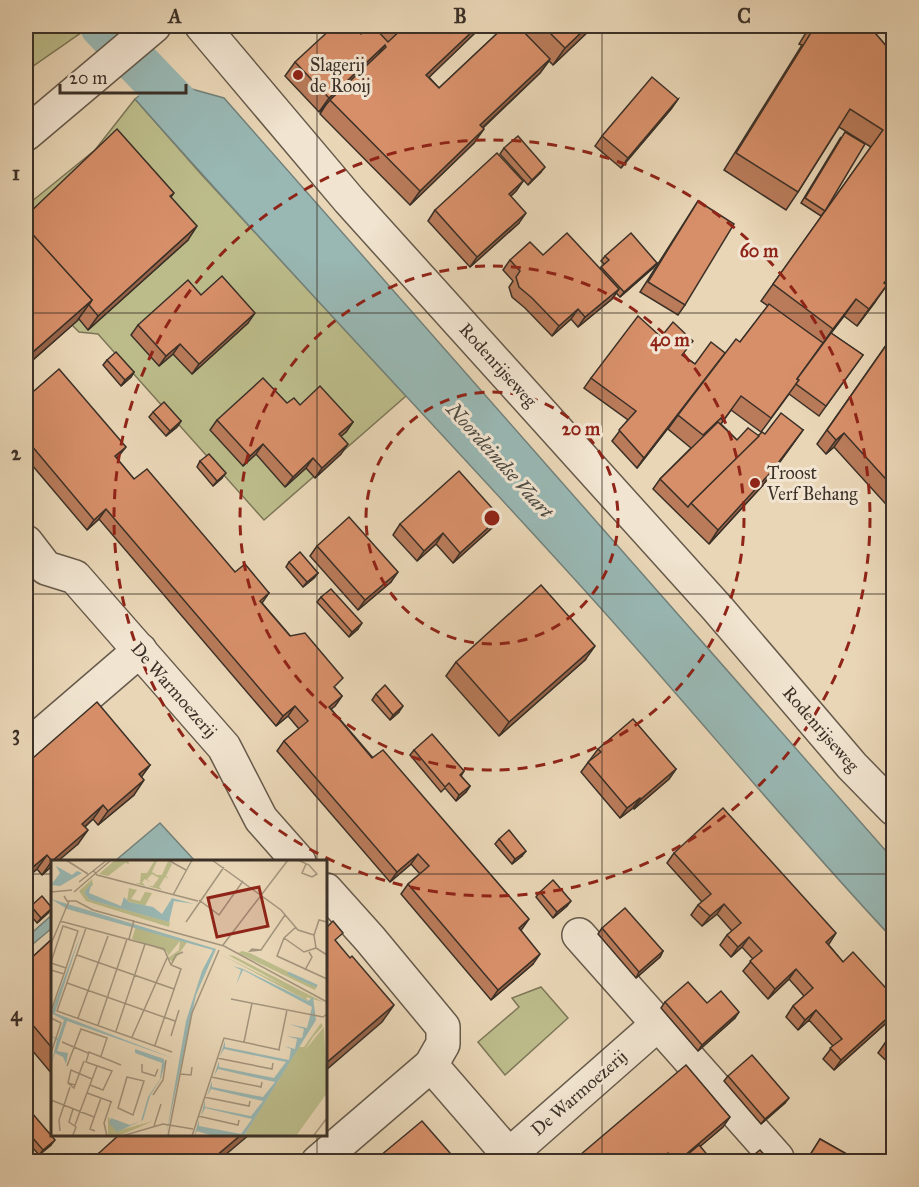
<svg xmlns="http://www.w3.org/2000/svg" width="919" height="1187" font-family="'IM FELL Great Primer',serif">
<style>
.green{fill:#bcbc8a;stroke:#7c7658;stroke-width:1.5}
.water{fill:#99b8b4;stroke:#73827c;stroke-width:1.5}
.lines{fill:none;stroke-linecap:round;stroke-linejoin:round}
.canal{stroke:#99b8b4;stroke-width:44}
.minor-casing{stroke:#665a4b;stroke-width:36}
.minor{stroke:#f1e4d0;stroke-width:33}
.wall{fill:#b97b5a;stroke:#3b3027;stroke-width:1.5}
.shaded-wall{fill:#96644a;stroke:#3b3027;stroke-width:1.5}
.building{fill:#d78f69;stroke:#3b3027;stroke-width:1.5}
.grid{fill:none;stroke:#3b3027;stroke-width:1.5;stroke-opacity:0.55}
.ring{fill:none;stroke:#8f2418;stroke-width:3;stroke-dasharray:10 8}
.poi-dot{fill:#8f2418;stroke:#f1e4d0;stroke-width:2}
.labels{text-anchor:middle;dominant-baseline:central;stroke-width:6;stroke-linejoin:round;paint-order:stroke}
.poi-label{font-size:18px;fill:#3b3027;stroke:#f1e4d0;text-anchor:start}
.street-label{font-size:18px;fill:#3b3027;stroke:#f1e4d0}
.water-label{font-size:20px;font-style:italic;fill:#4e4b43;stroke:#f1e4d0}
.inset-river{fill:none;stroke:#99b8b4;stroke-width:3}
.inset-road{fill:none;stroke:#a3947d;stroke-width:1.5}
.view{fill:#8f2418;fill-opacity:0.15;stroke:#8f2418;stroke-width:3}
.inset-edge{fill:none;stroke:#3b3027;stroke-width:3}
.centre{fill:#8f2418;stroke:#f1e4d0;stroke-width:3}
.ring-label{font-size:18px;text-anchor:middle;font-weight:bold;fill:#8f2418;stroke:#f1e4d0;stroke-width:6;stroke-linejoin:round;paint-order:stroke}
.neatline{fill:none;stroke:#3b3027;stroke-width:2}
.grid-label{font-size:20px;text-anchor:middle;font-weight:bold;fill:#3b3027}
</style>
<rect width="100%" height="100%" fill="#e9d6b6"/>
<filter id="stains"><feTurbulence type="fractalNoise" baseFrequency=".00333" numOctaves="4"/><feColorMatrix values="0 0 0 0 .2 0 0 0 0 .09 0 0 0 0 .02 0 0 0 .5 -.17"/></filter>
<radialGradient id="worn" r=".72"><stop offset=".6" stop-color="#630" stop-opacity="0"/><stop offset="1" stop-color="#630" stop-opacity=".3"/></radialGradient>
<g class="green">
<path d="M26,26H77L82,32L26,71Z"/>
<path d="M135,99L201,174L406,396L264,520L98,334L79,332L26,279V206L95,150Z"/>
<path d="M541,987L568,1018L505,1075L478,1042L519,1007L512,998Z"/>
</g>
<g class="water">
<path d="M159,80L224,98L893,859V939C788,827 691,708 588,594C438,428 283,267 135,99Z"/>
<path d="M160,823L195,861H115Z"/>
<path d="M52,915V928L26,950V938Z"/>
</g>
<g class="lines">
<path class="canal" d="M102,26L198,126"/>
<g class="minor-casing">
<g id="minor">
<path d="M202,26L349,200L718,609L852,766L894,809"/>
<path d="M26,134L154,26"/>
<path d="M26,542L46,568L75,577L224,747L261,819L299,862"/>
<path d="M26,748L140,650"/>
<path d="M579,935L777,1158"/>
<path d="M431,1065L509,1155L658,1024"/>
<path d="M318,1162L431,1065L443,1044V1027L370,939L326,890"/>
</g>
</g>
<use href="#minor" class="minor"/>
</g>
<g class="wall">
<path d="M371,26H481L479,29L429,77L439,88L505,26H594L553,65L549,61L540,73L483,128L474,143L410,205L320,114L325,106L319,112L285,76L295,62L361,34Z"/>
<path d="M709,26H722L717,32Z"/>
<path d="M810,26H869L894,55L884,283L875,302L857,326L844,316L831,333L863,355L819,416L789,394L761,432L731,410L721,424L737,440L765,434L803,430L763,485L709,544L653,489L660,479L691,448L668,429L675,419L637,468L612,441L628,420L584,388L591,378L661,337L683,355L695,364L725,353L740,342L768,306L761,301L871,147L839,127L798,192L786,210L724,170L802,45L799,44Z"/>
<path d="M883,26H894V38Z"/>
<path d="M678,99L671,109L621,168L595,146L602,136Z"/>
<path d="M841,137L825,211L821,216L801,203Z"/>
<path d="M504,148L541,172L528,185L500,154Z"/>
<path d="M523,181L516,191L511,196L519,223L470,267L428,221L435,210Z"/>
<path d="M174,193L171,197L188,240L88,330L79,319L26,366Z"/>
<path d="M698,201L685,305L678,315L640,292Z"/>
<path d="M543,255L600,269L604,264L601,261L605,256L657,263L653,268L620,297L616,293L612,299L578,327L571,319L552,336L525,308L512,297L509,287L513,281L503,270L510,260Z"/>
<path d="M201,295L248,323L192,374L173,354L159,366L131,335L138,325Z"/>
<path d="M894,334V513L834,447L826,454L817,444Z"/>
<path d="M107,360L134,372L131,377L121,386L103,365Z"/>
<path d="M26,398L118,457L117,459L134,479L235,572L269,593L262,603L342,696L335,706L331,709L521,930L533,964L491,1000L401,894L408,884L420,874L411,864L390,882L277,751L284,741L299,729L288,716L276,726L99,519L87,530L26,458Z"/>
<path d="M287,403L300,405L353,422L346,432L341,436V454L315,478L306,468L285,487L256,454L243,466L210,430L217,420Z"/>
<path d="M153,412L181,421L177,427L166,436L149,417Z"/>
<path d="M200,461L222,478L213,486L197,467Z"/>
<path d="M400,524L493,527L453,563L436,544L417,561L393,535Z"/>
<path d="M317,546L391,582L358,610L310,556Z"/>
<path d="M289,562L318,573L314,578L303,587L286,567Z"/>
<path d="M321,597L358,629L349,637L317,602Z"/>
<path d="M585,660L499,736L446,676L456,662Z"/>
<path d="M376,694L399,712L390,720L372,700Z"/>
<path d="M598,749L676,769L669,779L634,809L633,808L620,818L581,772Z"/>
<path d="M414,750L464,771L461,776L470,786L466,792L456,801L445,788L441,792L410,755Z"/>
<path d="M26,764L150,765L141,777L134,795L98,825L93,819L85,827L78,844L52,861V866L42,875L37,869L27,877L30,880L26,886Z"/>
<path d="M499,839L522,856L512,864L495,844Z"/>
<path d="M674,853L828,944L843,962L894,997V1016L834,1070L823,1059L833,1046L819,1031L809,1020L798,1030L786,1017L793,1006L804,996L798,989L789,979L768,999L743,971L753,959L742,947L731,957L720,945L727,935L732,931L717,914L702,926L691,915L698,905L702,902L667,863Z"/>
<path d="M540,892L567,906L553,918L536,897Z"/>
<path d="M31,906L52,908L48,913L37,923L27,911Z"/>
<path d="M602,928L663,951L660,957L636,978L598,934Z"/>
<path d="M52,939V1074L26,1043V963Z"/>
<path d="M665,1002L707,1003L735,1018L698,1051L661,1008Z"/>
<path d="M894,1034V1068L878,1053L885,1043Z"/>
<path d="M728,1076L785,1103L761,1124L724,1081Z"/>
<path d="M26,1106L51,1145L39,1155L26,1140Z"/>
<path d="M723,1127L700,1146L710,1161H573Z"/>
<path d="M820,1139L859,1161H809L807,1160Z"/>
<path d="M99,1153L218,1161H92Z"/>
</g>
<g class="shaded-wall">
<path d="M478,26H481L479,29L417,89L426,75Z"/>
<path d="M588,26H594L553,65L565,48Z"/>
<path d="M385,45L375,59L330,100L325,106L319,112L329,98Z"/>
<path d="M550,59L540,73L470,139L480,125Z"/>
<path d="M678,99L671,109L621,168L628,158Z"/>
<path d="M484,129L474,143L410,205L420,191Z"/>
<path d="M545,167L541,172L528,185L532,180Z"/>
<path d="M523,181L516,191L502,204L509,194Z"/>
<path d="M526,213L519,223L470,267L477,257Z"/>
<path d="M197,226L188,240L88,330L98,316Z"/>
<path d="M657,263L653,268L620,297L624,292Z"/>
<path d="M887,285L875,302L857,326L869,309Z"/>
<path d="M619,289L612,299L578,327L585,317Z"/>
<path d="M856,299L844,316L821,346L833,329Z"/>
<path d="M92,300L77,321L26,366V358Z"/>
<path d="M578,309L571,319L552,336L559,326Z"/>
<path d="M255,313L248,323L192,374L199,364Z"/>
<path d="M180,344L173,354L159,366L166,356Z"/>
<path d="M718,364L637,468L644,458Z"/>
<path d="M134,372L131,377L121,386L125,380Z"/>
<path d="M181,421L177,427L166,436L170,431Z"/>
<path d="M353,422L346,432L332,444L339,434Z"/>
<path d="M803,430L763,485L709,544L718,530Z"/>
<path d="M844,433L834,447L826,454L836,440Z"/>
<path d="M263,444L256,454L243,466L250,456Z"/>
<path d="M348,444L341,454L315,478L322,468Z"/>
<path d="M126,447L118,457L108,467L115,456Z"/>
<path d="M313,458L306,468L285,487L293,477Z"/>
<path d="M226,473L222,478L213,486L217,481Z"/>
<path d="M106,509L99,519L87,530L94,520Z"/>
<path d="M500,517L493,527L453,563L460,553Z"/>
<path d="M443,533L436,544L417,561L424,551Z"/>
<path d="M398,572L391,582L358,610L365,600Z"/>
<path d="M318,573L314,578L303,587L307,582Z"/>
<path d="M362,623L358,629L349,637L352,632Z"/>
<path d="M595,646L585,660L499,736L509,722Z"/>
<path d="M342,696L335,706L322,717L329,707Z"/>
<path d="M295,706L288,716L276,726L283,716Z"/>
<path d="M403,706L399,712L390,720L393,715Z"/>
<path d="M150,765L140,779L139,774Z"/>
<path d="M676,769L669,779L634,809L641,799Z"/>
<path d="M144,780L134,795L98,825L108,811Z"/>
<path d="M470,786L466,792L456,801L459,795Z"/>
<path d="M640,798L633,808L620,818L627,808Z"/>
<path d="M103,805L93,819L72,838L82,824Z"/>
<path d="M88,830L78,844L58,861H52V866L42,875L52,861Z"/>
<path d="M526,851L522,856L512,864L515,859Z"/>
<path d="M418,854L411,864L390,882L397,872Z"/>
<path d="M47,855L37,869L26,879V873Z"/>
<path d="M571,901L567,906L553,918L557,912Z"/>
<path d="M724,904L717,914L702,926L710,916Z"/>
<path d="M52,908L48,913L37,923L41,918Z"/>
<path d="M529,919L522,929L512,938L519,928Z"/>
<path d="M836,933L829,944L819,953L826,942Z"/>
<path d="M749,937L742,947L731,957L738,947Z"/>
<path d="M663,951L660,957L636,978L639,972Z"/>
<path d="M540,954L533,964L491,1000L498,990Z"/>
<path d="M796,969L789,979L768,999L775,989Z"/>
<path d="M394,1005L382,1022L326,1070V1063Z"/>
<path d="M816,1010L809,1020L798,1030L805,1020Z"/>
<path d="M739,1012L735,1018L698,1051L702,1045Z"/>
<path d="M894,1012V1016L834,1070L841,1060Z"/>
<path d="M789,1098L785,1103L761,1124L765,1119Z"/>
<path d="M730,1117L723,1127L683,1161H678Z"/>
<path d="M242,1134H250L218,1161H210Z"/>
<path d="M55,1140L51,1145L39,1155L43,1150Z"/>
</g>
<g class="building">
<path d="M334,26H353L361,34L371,26H373L388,42L405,26H478L426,75L439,88L505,26H518L550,59L480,125L484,129L420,191L330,100L386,47L385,45L329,98L295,62Z"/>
<path d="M388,26H405L396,34Z"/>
<path d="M543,26H588L565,48Z"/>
<path d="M812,26H869L894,55V270L884,283L887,285L869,309L856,299L833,329L773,284L883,130L850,109L798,192L736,153L814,28L811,27Z"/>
<path d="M652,77L678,99L628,158L602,136Z"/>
<path d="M117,129L174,193L170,196L197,226L98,316L89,305L92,300L26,228V216Z"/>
<path d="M845,132L865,144L825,211L805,198Z"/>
<path d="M518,136L545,167L532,180L504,148Z"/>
<path d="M497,153L523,181L509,194L526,213L477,257L435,210Z"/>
<path d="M698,201L734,224L685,305L648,282Z"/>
<path d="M26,227L92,300L26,358Z"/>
<path d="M567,233L619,289L585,317L578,309L559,326L532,298L519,287L516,277L520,271L510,260L530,242L543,255Z"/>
<path d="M631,233L657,263L624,292L601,267L609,260L605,256Z"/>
<path d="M222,276L255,313L199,364L180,344L166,356L138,325L188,280L201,295Z"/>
<path d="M769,304L823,343L797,379L799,380L771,418L741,396L723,421L721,418L703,435L678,415L736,339L740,342Z"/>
<path d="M638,316L661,337L673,322L693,341L682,355L695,364L711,342L725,353L644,458L619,430L636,411L591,378Z"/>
<path d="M831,333L863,355L826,406L796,384L799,380L797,379Z"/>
<path d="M894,334V488L844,433L836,440L827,430Z"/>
<path d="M116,352L134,372L125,380L107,360Z"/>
<path d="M59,369L126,447L115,456L134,479L147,469L235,572L245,564L269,593L260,601L290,636L305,633L343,678L334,687L342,696L329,707L372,758L383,750L529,919L519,928L540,954L498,990L408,884L429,866L418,854L397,872L284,741L308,721L295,706L283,716L106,509L94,520L26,439V398Z"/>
<path d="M263,378L287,403L294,398L300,405L320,386L353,422L339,434L348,444L322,468L313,458L293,477L263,444L250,456L217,420Z"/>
<path d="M164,402L181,421L170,431L153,412Z"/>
<path d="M781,413L803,430L772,471L718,530L691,503L762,432L765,434Z"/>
<path d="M718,422L737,440L748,428L759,436L691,503L688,507L660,479Z"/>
<path d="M209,454L226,473L217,481L200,461Z"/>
<path d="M459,471L500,517L460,553L443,533L424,551L400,524Z"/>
<path d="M349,517L398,572L365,600L317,546Z"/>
<path d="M300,552L318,573L307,582L289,562Z"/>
<path d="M541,585L595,646L509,722L456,662Z"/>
<path d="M331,589L362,623L352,632L321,597Z"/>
<path d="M385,685L403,706L393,715L376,694Z"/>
<path d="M97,702L150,765L139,774L144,780L108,811L103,805L82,824L88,830L52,861L47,855L26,873V764Z"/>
<path d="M633,719L676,769L641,799L640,798L627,808L588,762L601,752L598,749Z"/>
<path d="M432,734L464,771L460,775L470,786L459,795L449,783L445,787L414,750Z"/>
<path d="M723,808L836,933L826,942L843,962L853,952L894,997V1012L841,1060L830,1048L842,1039L826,1021L816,1010L805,1020L793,1006L813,988L796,969L775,989L750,961L762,951L749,937L738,947L727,935L741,923L724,904L710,916L698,905L711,894L674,853Z"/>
<path d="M509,830L526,851L515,859L499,839Z"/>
<path d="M26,875L30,880L26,884Z"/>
<path d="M553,880L571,901L557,912L540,892Z"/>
<path d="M42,896L52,908L41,918L31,906Z"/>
<path d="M625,908L663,951L639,972L602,928Z"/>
<path d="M333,921L343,933L335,940L350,958L352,956L394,1005L326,1063V928Z"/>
<path d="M52,939V1048L26,1017V963Z"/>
<path d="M688,982L707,1003L721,991L739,1012L702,1045L665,1002Z"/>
<path d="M894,1034V1051L885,1043Z"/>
<path d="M752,1055L789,1098L765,1119L728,1076Z"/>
<path d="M686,1065L730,1117L678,1161H675L668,1153L658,1161H573Z"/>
<path d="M26,1106L55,1140L43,1150L26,1130Z"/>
<path d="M422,1121L457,1161H374Z"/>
<path d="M120,1134H242L210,1161H106L99,1153Z"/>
<path d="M820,1139L859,1161H822L810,1155Z"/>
<path d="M699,1145L711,1159L710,1161H680Z"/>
<path d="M760,1150L770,1161H746Z"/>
</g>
<path class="grid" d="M317,26V862M602,26V1162M26,313H894M26,594H894M26,874H52M326,874H894M317,1134V1162"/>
<g class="ring">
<circle cx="492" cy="518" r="126"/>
<circle cx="492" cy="518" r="252"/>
<circle cx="492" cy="518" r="378"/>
</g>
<g class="poi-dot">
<circle cx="298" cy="75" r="6"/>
<circle cx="755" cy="483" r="6"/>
</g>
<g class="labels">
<g class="poi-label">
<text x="310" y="65">Slagerij<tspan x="310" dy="21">de Rooij</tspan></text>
<text x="767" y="473">Troost<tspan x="767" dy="21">Verf Behang</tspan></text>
</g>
<g class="street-label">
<text transform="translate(498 365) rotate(48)">Rodenrijseweg</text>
<text transform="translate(174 690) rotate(49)">De Warmoezerij</text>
<text transform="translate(821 729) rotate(49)">Rodenrijseweg</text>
<text transform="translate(579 1093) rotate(-41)">De Warmoezerij</text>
</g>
<g class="water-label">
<text transform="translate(500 460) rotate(48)">Noordeindse Vaart</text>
</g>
</g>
<g transform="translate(51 860)">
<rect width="276" height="276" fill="#e9d6b6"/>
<path d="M64,0H77L78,4L74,3L57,16L48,14ZM104,0H113L106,1L101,12L106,15H111L117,1L121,4L115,16L118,19L114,17L108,27L111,30L97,26H102L108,18L101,14L96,19L99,22L94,19L91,22L94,26L84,23H89L90,13H96ZM41,19L42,25L33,33L39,40L119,62L118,67L35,41L28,31ZM78,28L86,30L80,39L89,41L94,32L101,33L94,46L76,41ZM85,66L124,77L137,81L122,102L117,98L128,90L129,81L117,96L116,92L81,79ZM191,91L199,93L266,126L264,130L187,93ZM169,94L235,127L177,95L183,96L272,142L255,137L257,141ZM270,163L272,166L262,177L254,190L273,167L276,233L245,276H193L248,187H253ZM57,256L66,271L102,261L68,276H57Z" fill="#bcbc8a"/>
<path d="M5,6L21,15L26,11L31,13L9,26L0,25L9,13ZM41,22L38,33L70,46L73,37L78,42L102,47L111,54L121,38L143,44L123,41L118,62L39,40L33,33ZM0,39L165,89L145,135L115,276L135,161L151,111L162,90L16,49ZM30,73L4,153L124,199L16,161L6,191L17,193L15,204L12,197L4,193L0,205L6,180L0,176L7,178L13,160L0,153ZM182,106L192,109L257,141L262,137L265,160L193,276H162L146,271L143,276L148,260V266L190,274L201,259L154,248L150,256L154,240V247L200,256L212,241L160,229L156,236L161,221V227L212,237L224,222L167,209L163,216L168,201V207L223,218L235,202L173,189L169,196L174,181V187L238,200L240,189L233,186L244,189L246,179L235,176L251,178L253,169L238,164L256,168L258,160L261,147L192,110L185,125L190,110ZM84,189L113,199L114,204L110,218L99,236L92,260L66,272L58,263L60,258L79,265L90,261L97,237L109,219L111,203L84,193Z" fill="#99b8b4"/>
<path class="inset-river" d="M237,113L266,126"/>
<path class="inset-road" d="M15,0L37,14M117,0L135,10M161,0L230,50L247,70L263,75M247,0L258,5L266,14L261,17L251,13L255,4M42,10L46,15L147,41M28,22L56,0M0,32L21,30M23,32L60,0M122,35L141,0M13,36L16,41H25L42,50L173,86L276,142M148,40L168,55L192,21M9,61L113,89L120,105L130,109L104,185M135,62L173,7M276,62L268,60L263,75L265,88L276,95M245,67L233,78L226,96L276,119M35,68L6,151L121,192M233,78L253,92L265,88M78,79L83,60M0,84L18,41M172,85L237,0M210,90L199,91L201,89L210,90L234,55M26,95L123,129M0,102L12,66L27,71L15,108M0,103L15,108L13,114L0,110M120,105L125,95L132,92M254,110L261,97L258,92M16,123L124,161M180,139L272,157L276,154M0,151L13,114M0,158L10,163L0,193M27,158L57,76M47,165L76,79M65,171L94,84M120,176L128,150M81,177L116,98M11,182L37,193M193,182L201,143M228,189L236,150M166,198L221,209L222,203M91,204V212L104,216L107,209M16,206L30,169L56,178L50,196M129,214L140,215L141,207M76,217L93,221L82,255L67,248ZM160,217L210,227L211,222M17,223L23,228L33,201M24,225L17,223L20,210L41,219M39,225L52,230L61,211L35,202L38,192L70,205M36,233L61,242M102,235L112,220L115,200M153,237L198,246L199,241M0,240L43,257M22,249L18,262L25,267L22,275M147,256L187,265L188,260M24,265L46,206M103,266L110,244M9,271L8,260L19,227M44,271L39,269L50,238M263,275L276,258M56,276L53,263L60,242M71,276L112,264L142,269M117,276L141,153L168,90M141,276L173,178L229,190"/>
<path class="view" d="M208,27L217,66L166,77L157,38Z"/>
<rect width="276" height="276" class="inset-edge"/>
</g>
<circle cx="492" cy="518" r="9" class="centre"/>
<g class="ring-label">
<text x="759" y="257">60 m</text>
<text x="670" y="346">40 m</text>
<text x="581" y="435">20 m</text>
</g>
<rect width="919" height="1187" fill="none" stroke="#e9d6b6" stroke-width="66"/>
<path d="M60 84v9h126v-9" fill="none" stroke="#3b3027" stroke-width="3"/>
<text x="69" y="84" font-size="18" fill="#3b3027" stroke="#f1e4d0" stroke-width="4.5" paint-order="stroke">20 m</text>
<rect x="33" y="33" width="853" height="1121" class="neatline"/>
<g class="grid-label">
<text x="175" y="23">A</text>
<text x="460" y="23">B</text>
<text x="744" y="23">C</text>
<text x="16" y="180">1</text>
<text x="16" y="460">2</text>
<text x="16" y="740">3</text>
<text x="16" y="1021">4</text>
</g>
<rect width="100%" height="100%" filter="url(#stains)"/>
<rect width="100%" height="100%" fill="url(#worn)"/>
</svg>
